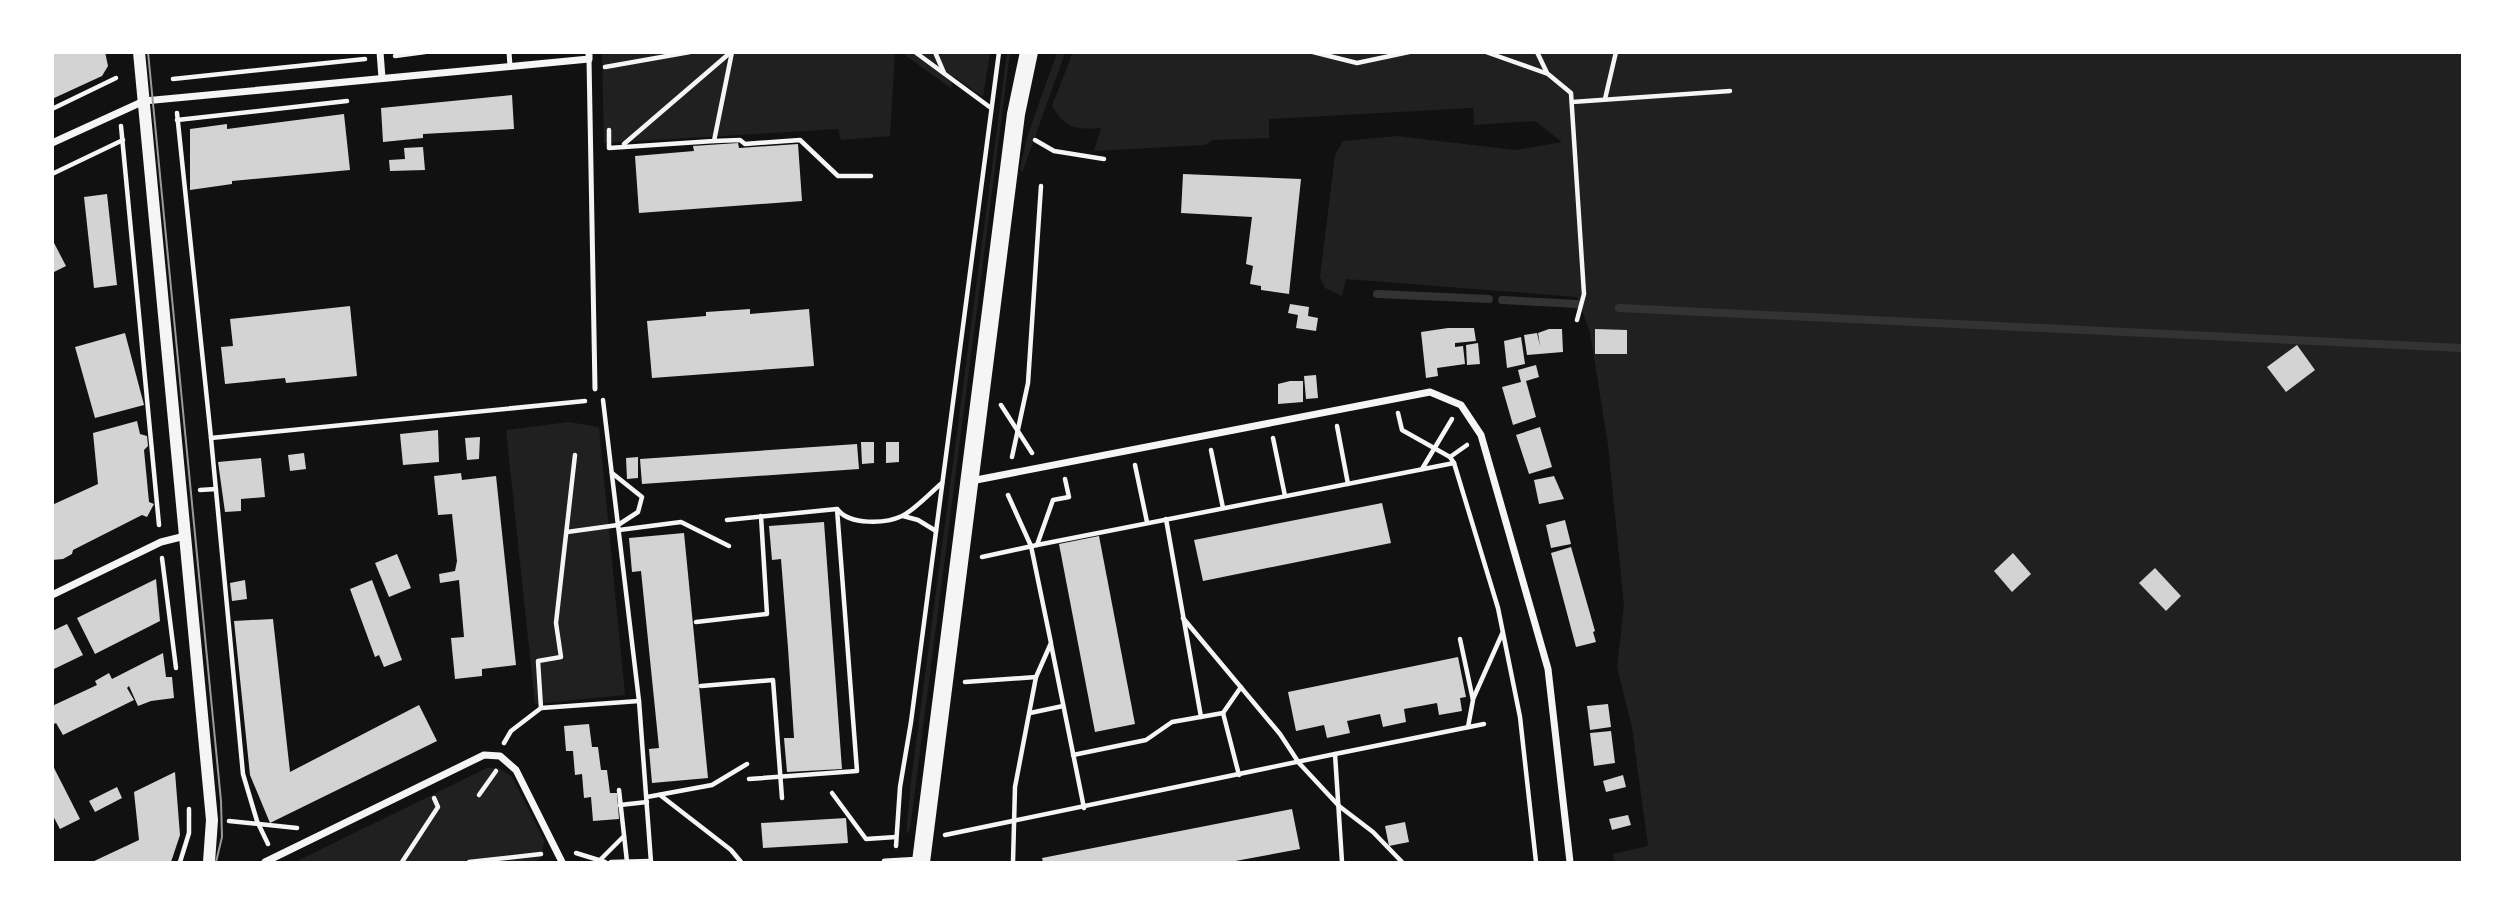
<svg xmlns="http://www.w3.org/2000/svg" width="2515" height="915" font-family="'Space Grotesk',sans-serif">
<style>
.green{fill:#202020}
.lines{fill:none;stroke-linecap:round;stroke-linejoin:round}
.stream{stroke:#333;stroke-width:8}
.building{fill:#d3d3d3}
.path{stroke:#f5f5f5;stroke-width:4.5}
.service{stroke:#f5f5f5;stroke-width:5}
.minor{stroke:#f5f5f5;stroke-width:7}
.tertiary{stroke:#f5f5f5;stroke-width:12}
.primary{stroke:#f5f5f5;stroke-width:18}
.tram{stroke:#9a9a9a;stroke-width:2}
</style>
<rect width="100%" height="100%" fill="#111"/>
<g class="green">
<path d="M1073,52L2462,53V862H1614L1613,854L1648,846L1632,728L1617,667L1624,606L1608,445L1590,332L1577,297L1346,279L1342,296L1325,288L1320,277L1335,155L1343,141L1397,136L1515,150L1562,142L1535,121L1474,125L1473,108L1269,119V138L1212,140L1205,145L1094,151L1101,128C1075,130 1065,128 1052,106Z"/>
<path d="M602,53H895L890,136L841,140L838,129L604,143Z"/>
<path d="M902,53H990L983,97L953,76L951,88Z"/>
<path d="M1007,53H1010L910,829L906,835L911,781Z"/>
<path d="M1057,53H1065L1022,173L1020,169L1027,137Z"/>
<path d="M569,422L599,427L625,695L535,704L506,430Z"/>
<path d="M487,768H499L512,777L544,840L542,856L537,862H295Z"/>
</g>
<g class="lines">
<g class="stream">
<path d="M1377,294L1489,299"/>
<path d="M1502,300L1577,304"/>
<path d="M1619,308L2462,348"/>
</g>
</g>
<g class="building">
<path d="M52,52H105L108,66L102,76L52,99Z"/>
<path d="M512,95L514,129L423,134V138L383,142L381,108Z"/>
<path d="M344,114L350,170L232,181V184L190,190V129L227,124V129Z"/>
<path d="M738,143L739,148L798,144L802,201L639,213L635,156L694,151L693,146Z"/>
<path d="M423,147L425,170L390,171L389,160L405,159L404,148Z"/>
<path d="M1183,174L1301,179L1289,294L1261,290V286L1250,284L1253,266L1246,264L1252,217L1181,213Z"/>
<path d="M107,194L117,285L94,288L84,197Z"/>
<path d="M52,239L66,266L52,273Z"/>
<path d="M1290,304L1309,307L1308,316L1318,318L1316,331L1296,328L1298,315L1288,313Z"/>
<path d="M350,306L357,376L286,383L285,378L225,384L221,347L233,346L230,319Z"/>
<path d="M750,309V314L809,309L814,366L652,378L647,321L706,316V312Z"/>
<path d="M1448,328H1474L1476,341L1455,343V347L1463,346L1465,364L1437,368L1438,376L1426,378L1421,332Z"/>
<path d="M1549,329H1562L1563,352L1527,355L1524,335L1537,333L1540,346L1538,333Z"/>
<path d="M1595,329L1627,330V354H1595Z"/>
<path d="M125,333L144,405L95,418L75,347Z"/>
<path d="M1521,337L1525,364L1507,368L1504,341Z"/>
<path d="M1478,343L1480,364L1467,365L1466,345Z"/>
<path d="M2297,345L2315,370L2286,392L2267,367Z"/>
<path d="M1536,365L1539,377L1526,381L1536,417L1513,425L1502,387L1521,382L1518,370Z"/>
<path d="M1316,375L1318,398L1306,399L1304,376Z"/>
<path d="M1290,381H1303V402L1278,404V384Z"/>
<path d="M137,421L140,434L147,436L148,446L144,450L149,502L154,504L147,517L142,515L73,550L72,554L63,559L52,560V505L98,484L93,433Z"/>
<path d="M1540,427L1552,467L1529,474L1516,435Z"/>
<path d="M438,430L439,462L403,465L400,434Z"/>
<path d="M480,437L479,459L467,460L465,438Z"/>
<path d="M861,442H874V463L862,464Z"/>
<path d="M886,442H899V462L886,463Z"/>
<path d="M857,444L859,469L642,484L640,459Z"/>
<path d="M304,453L306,469L290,471L288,455Z"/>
<path d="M638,457V478L627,479L626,458Z"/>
<path d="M261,458L265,497L241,499V511L225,512L218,462Z"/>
<path d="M461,473L462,480L496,476L516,665L482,669V676L455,679L451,638L464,637L459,580L440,583L439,574L455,571L457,561L452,514L438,515L434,476Z"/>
<path d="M1554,476L1564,499L1539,504L1534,480Z"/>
<path d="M1382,503L1391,543L1203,581L1194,540Z"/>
<path d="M1565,520L1571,544L1551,548L1546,525Z"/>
<path d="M824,522L842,769L787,772L784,738H794L788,648L781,559L772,560L769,526Z"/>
<path d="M684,533L708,778L652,783L649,749L659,748L641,571L632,572L629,538Z"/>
<path d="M1099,536L1135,724L1095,732L1059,544Z"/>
<path d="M1571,547L1595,631L1593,632L1596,642L1576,647L1551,553Z"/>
<path d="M2013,553L2031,574L2012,592L1994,571Z"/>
<path d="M397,554L411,588L389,597L375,563Z"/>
<path d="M2155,568L2181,596L2166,611L2139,583Z"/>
<path d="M156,579L160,621L95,654L77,618Z"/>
<path d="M245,580L247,599L232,601L230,583Z"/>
<path d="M372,580L402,660L384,667L379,655L375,657L350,589Z"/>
<path d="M273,619L290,772L419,705L437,741L270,823L250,775L234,621Z"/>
<path d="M67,624L83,655L52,670V631Z"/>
<path d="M163,653L166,677H172L174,698L151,701L138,706L129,686L127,688L134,700L63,735L56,723L52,725V706L97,685L95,681L109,673L112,679Z"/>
<path d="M1458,657L1466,697L1460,698L1462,711L1439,715L1437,703L1404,709L1406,722L1392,725L1383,727L1380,714L1347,721L1350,733L1327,738L1324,725L1296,731L1288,692Z"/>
<path d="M1608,704L1611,727L1590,730L1587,706Z"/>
<path d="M589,724L592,747H598L601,770H607L610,793H617L619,819L593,821L591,797L584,798L582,774L575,775L573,751H566L564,726Z"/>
<path d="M1611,731L1615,763L1594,766L1590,733Z"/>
<path d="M52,764L80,819L60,829L52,814Z"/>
<path d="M175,772L180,835L171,862H92L139,840L134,792Z"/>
<path d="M1623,775L1626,787L1606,792L1603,781Z"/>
<path d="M117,787L122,798L95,812L89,801Z"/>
<path d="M1292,809L1300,849L1230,862H1043L1042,858Z"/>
<path d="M1628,815L1631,825L1612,830L1609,819Z"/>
<path d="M846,818L848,843L763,848L761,823Z"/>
<path d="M1405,822L1409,842L1389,846L1385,826Z"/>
</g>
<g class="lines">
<g class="path">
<path d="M915,52L991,108"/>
<path d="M935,52L944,73"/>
<path d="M1313,52L1357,63L1409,52"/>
<path d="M1486,52L1548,74L1571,93L1584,294L1577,320"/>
<path d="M1537,52L1547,73"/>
<path d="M395,56L425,52"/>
<path d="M605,67L690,52"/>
<path d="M173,79L365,59"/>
<path d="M1605,99L1616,52"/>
<path d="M1572,102L1730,91"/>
<path d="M52,109L116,78"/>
<path d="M177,113L211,438L585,401"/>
<path d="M177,120L347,101"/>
<path d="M121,126L159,525"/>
<path d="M609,130V148L714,141L732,52"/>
<path d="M1035,140L1054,151L1104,159"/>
<path d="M714,141L740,140L745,144L800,140L838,176H871"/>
<path d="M624,144L731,52"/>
<path d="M52,174L123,140"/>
<path d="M603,400L639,701L651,862"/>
<path d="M1001,405L1032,453"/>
<path d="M1398,413L1402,430L1450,457L1454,463L1498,608L1520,717L1536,862"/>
<path d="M1337,426L1348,484"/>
<path d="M211,438L243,774L257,821L268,844"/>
<path d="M1273,438L1285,496"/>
<path d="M1211,450L1223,508"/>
<path d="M1012,457L1028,383L1041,186"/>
<path d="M1450,457L1467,445"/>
<path d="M1135,465L1147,522"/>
<path d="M1422,469L1452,419"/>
<path d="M200,490L216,489"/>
<path d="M838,510C850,525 885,524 902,516C916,509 930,493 942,483"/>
<path d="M903,516L918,520L936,531"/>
<path d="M1166,519L1201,717"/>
<path d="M727,520L837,509"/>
<path d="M619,530L681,522L729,546"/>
<path d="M567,532L618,525L638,512L642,497L612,473"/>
<path d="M1037,545L1454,463"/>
<path d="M982,557L1037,545L1053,500L1069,497L1065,479"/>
<path d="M162,558L176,668"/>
<path d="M1183,618L1280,734L1299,763L1339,806L1373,832L1402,862"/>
<path d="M696,622L767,614L761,516"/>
<path d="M1460,639L1473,700L1468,727"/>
<path d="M1051,644L1084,808"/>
<path d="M965,682L1036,677L1051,643L1031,546L1008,495"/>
<path d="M701,686L773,680L782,798"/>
<path d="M1473,699L1502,634"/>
<path d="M541,708L538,661L561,657L556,623L575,455"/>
<path d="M1030,713L1063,706"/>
<path d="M1223,713L1239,775"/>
<path d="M504,743L511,731L541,708L639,701"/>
<path d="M1335,754L1484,724"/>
<path d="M1073,755L1146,740L1172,722L1223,713L1241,687"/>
<path d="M749,779L857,771L837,509"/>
<path d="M619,790L627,862"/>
<path d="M832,793L866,839L896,837"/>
<path d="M479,795L496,771"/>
<path d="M660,795L731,850L741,862"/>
<path d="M647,797L712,785L747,764"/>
<path d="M620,805L647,802"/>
<path d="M229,821L297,828"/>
<path d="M945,835L1335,754L1342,862"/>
<path d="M896,846L900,787L911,722L999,52"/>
<path d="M576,853L605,862"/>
<path d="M599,861L624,836"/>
<path d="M180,862L189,833V809"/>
<path d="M402,862L438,807L434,798"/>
<path d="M469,862L541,854"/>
<path d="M611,862L651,861"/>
<path d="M1013,862L1015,787L1036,677"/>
</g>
<g class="service">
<path d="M509,52L510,66"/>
<path d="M589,59L595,389"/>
</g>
<g class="minor">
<path d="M380,52L382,78"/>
<path d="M52,143L144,101L589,59V52"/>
<path d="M971,481L1430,392L1461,405L1481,435L1548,669L1570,862"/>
<path d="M52,595L161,542L185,536"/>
<path d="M265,862L484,755L500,756L516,770L562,862"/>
<path d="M885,862L920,860"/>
</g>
<path class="tertiary" d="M139,52L212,820L209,862"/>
<path class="primary" d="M921,862L1016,114L1029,52"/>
<path class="tram" d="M148,52L221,801L222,837L216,862"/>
</g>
<rect width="2515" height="915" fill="none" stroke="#ffffff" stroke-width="108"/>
</svg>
